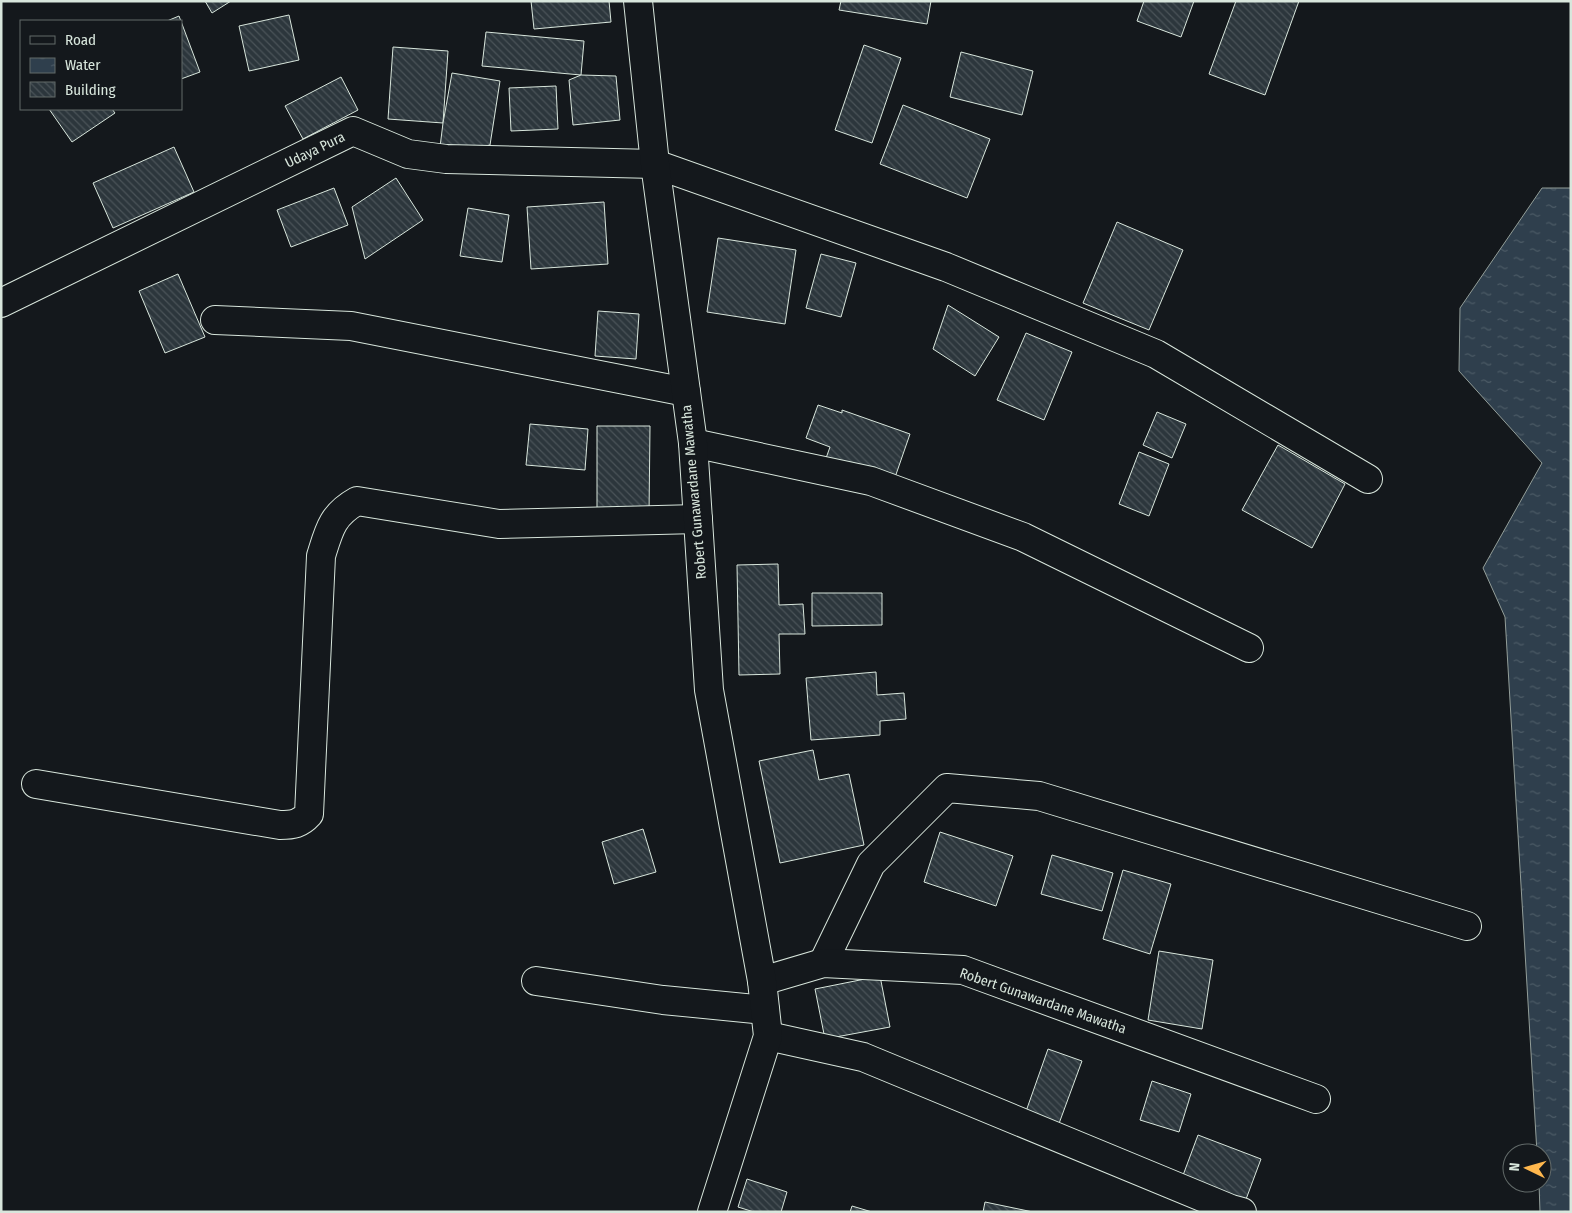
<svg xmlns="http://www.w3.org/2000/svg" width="1572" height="1213" font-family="'Fira Sans Condensed',sans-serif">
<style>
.water{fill:url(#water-ripples);stroke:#939e99}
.building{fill:url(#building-back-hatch);stroke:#d8e6dc}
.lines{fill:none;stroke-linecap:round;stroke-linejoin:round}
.minor-casing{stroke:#d8e6dc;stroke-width:30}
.tertiary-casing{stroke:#d8e6dc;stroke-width:30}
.minor{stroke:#14181c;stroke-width:28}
.tertiary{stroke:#14181c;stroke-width:28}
.labels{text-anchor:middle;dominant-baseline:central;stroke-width:4;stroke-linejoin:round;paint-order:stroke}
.street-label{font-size:14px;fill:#d8e6dc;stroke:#14181c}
</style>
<defs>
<pattern id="water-ripples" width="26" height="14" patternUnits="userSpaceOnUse" patternTransform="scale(1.25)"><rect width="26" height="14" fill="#2f3f4d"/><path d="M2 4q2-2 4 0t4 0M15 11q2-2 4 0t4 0" fill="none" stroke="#4c5b66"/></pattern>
<pattern id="building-back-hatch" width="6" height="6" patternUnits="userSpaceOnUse" patternTransform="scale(1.25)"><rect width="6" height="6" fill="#2c363c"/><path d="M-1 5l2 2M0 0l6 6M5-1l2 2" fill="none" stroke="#4a5358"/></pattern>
</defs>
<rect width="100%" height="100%" fill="#14181c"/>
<path class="water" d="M1542,188H1571V1212H1540L1539,1183H1542V1153H1537L1505,617L1483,568L1542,463L1459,371L1460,308Z"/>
<g class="building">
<path d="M205,1H231L212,13Z"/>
<path d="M531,1H609L611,22L534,29Z"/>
<path d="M841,1H931L927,24L839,10Z"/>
<path d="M1144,1H1194L1181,37L1137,21Z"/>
<path d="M1236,1H1299L1265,95L1209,74Z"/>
<path d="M289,15L299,60L249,71L239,26Z"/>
<path d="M179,16L200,72L181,79V21H167Z"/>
<path d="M486,32L584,41L581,75L482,66Z"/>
<path d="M864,45L901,58L872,143L835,130Z"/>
<path d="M393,47L448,51L443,123L388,119Z"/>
<path d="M961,52L1033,71L1022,115L950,97Z"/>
<path d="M452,73L500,81L490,145L439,155L443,123Z"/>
<path d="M581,75L616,76L620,120L573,125L569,80Z"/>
<path d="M341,77L358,110L303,139L285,106Z"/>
<path d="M556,86L558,129L511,131L509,88Z"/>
<path d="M903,105L990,139L967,198L880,164Z"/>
<path d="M49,109H112L115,113L72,142Z"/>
<path d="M174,147L194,192L113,228L93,183Z"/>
<path d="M396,178L423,220L365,259L352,207Z"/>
<path d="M334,188L348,225L291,247L277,210Z"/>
<path d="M604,202L608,264L531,269L527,207Z"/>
<path d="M468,208L509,215L502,262L460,256Z"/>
<path d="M1117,222L1183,250L1149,330L1083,303Z"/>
<path d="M718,238L796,250L785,324L707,312Z"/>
<path d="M821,254L856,263L841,317L806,308Z"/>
<path d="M178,274L205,337L165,353L139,291Z"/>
<path d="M948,305L999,337L975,376L933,349Z"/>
<path d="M598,311L639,314L636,359L595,356Z"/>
<path d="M1026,333L1072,352L1044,420L997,400Z"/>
<path d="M818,405L842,413V410L910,434L892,486L825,461L830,447L806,438Z"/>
<path d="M1157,412L1186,424L1172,458L1143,445Z"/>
<path d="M530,424L588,429L585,470L526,465Z"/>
<path d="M597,426H650L649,516H597Z"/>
<path d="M1278,445L1345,484L1312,548L1242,510Z"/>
<path d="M1139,452L1169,464L1149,516L1119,504Z"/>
<path d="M778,564L779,605L803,604L805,634H779L780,674L739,675L737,565Z"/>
<path d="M812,593H882V625L812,626Z"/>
<path d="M876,672L877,695L904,693L906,719L880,721V735L811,740L806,678Z"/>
<path d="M813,750L819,780L849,774L864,845L780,863L759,761Z"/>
<path d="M643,829L656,872L614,884L602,842Z"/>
<path d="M940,832L1013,856L996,906L924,882Z"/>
<path d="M1052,855L1113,873L1102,911L1041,894Z"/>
<path d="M1123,870L1171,884L1150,954L1103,939Z"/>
<path d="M1159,951L1213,960L1202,1029L1148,1020Z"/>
<path d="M880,976L890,1027L825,1039L815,989Z"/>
<path d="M1048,1049L1082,1061L1057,1129L1024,1117Z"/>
<path d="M1152,1081L1191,1094L1179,1132L1140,1120Z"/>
<path d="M1198,1135L1261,1159L1245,1202L1182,1178Z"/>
<path d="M747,1179L787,1192L781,1212H754L738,1207Z"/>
<path d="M985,1202L1033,1212H983Z"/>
<path d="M852,1206L872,1212H850Z"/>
</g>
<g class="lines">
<g class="minor-casing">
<g id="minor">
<path d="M1,303L353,131L408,154L446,159L655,164L946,267L1156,354L1368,479"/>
<path d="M215,320L351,326L686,392"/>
<path d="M693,443L871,481L1023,537L1249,648"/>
<path d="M36,784L280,825C293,825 300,824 309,814L321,556C329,530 332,515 357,501L499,524L698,519"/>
<path d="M823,963L871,864L947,788L1039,796L1467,926"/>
<path d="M536,981L663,1000L765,1010"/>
<path d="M762,981L823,963L963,970L1316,1099"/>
<path d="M768,1036L863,1057L1231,1209L1242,1212"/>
</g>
</g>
<g class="tertiary-casing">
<path id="tertiary" d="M638,1L655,164L693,443L709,690L762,981L768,1036L712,1212"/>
</g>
<use href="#minor" class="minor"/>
<use href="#tertiary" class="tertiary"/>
</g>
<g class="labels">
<g class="street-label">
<text transform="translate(315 150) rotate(-26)">Udaya Pura</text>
<text transform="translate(694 492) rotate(-95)">Robert Gunawardane Mawatha</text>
<text transform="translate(1043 1001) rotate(19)">Robert Gunawardane Mawatha</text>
</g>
</g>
<rect width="1572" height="1213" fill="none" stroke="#d8e6dc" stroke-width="5"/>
<rect x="20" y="20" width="162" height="90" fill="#14181c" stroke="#626a69"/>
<rect x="30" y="36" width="25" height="8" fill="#14181c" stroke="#626a69"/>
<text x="65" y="45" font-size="15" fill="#d8e6dc">Road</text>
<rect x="30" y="58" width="25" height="15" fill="url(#water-ripples)" stroke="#626a69"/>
<text x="65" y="70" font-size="15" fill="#d8e6dc">Water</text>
<rect x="30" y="82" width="25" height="15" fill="url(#building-back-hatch)" stroke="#626a69"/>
<text x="65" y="95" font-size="15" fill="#d8e6dc">Building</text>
<g transform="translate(1527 1168) rotate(275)"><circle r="24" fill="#14181c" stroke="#626a69"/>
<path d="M0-4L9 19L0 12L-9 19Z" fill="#ffb74d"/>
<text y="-8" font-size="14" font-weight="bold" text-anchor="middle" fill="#d8e6dc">N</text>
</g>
</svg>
